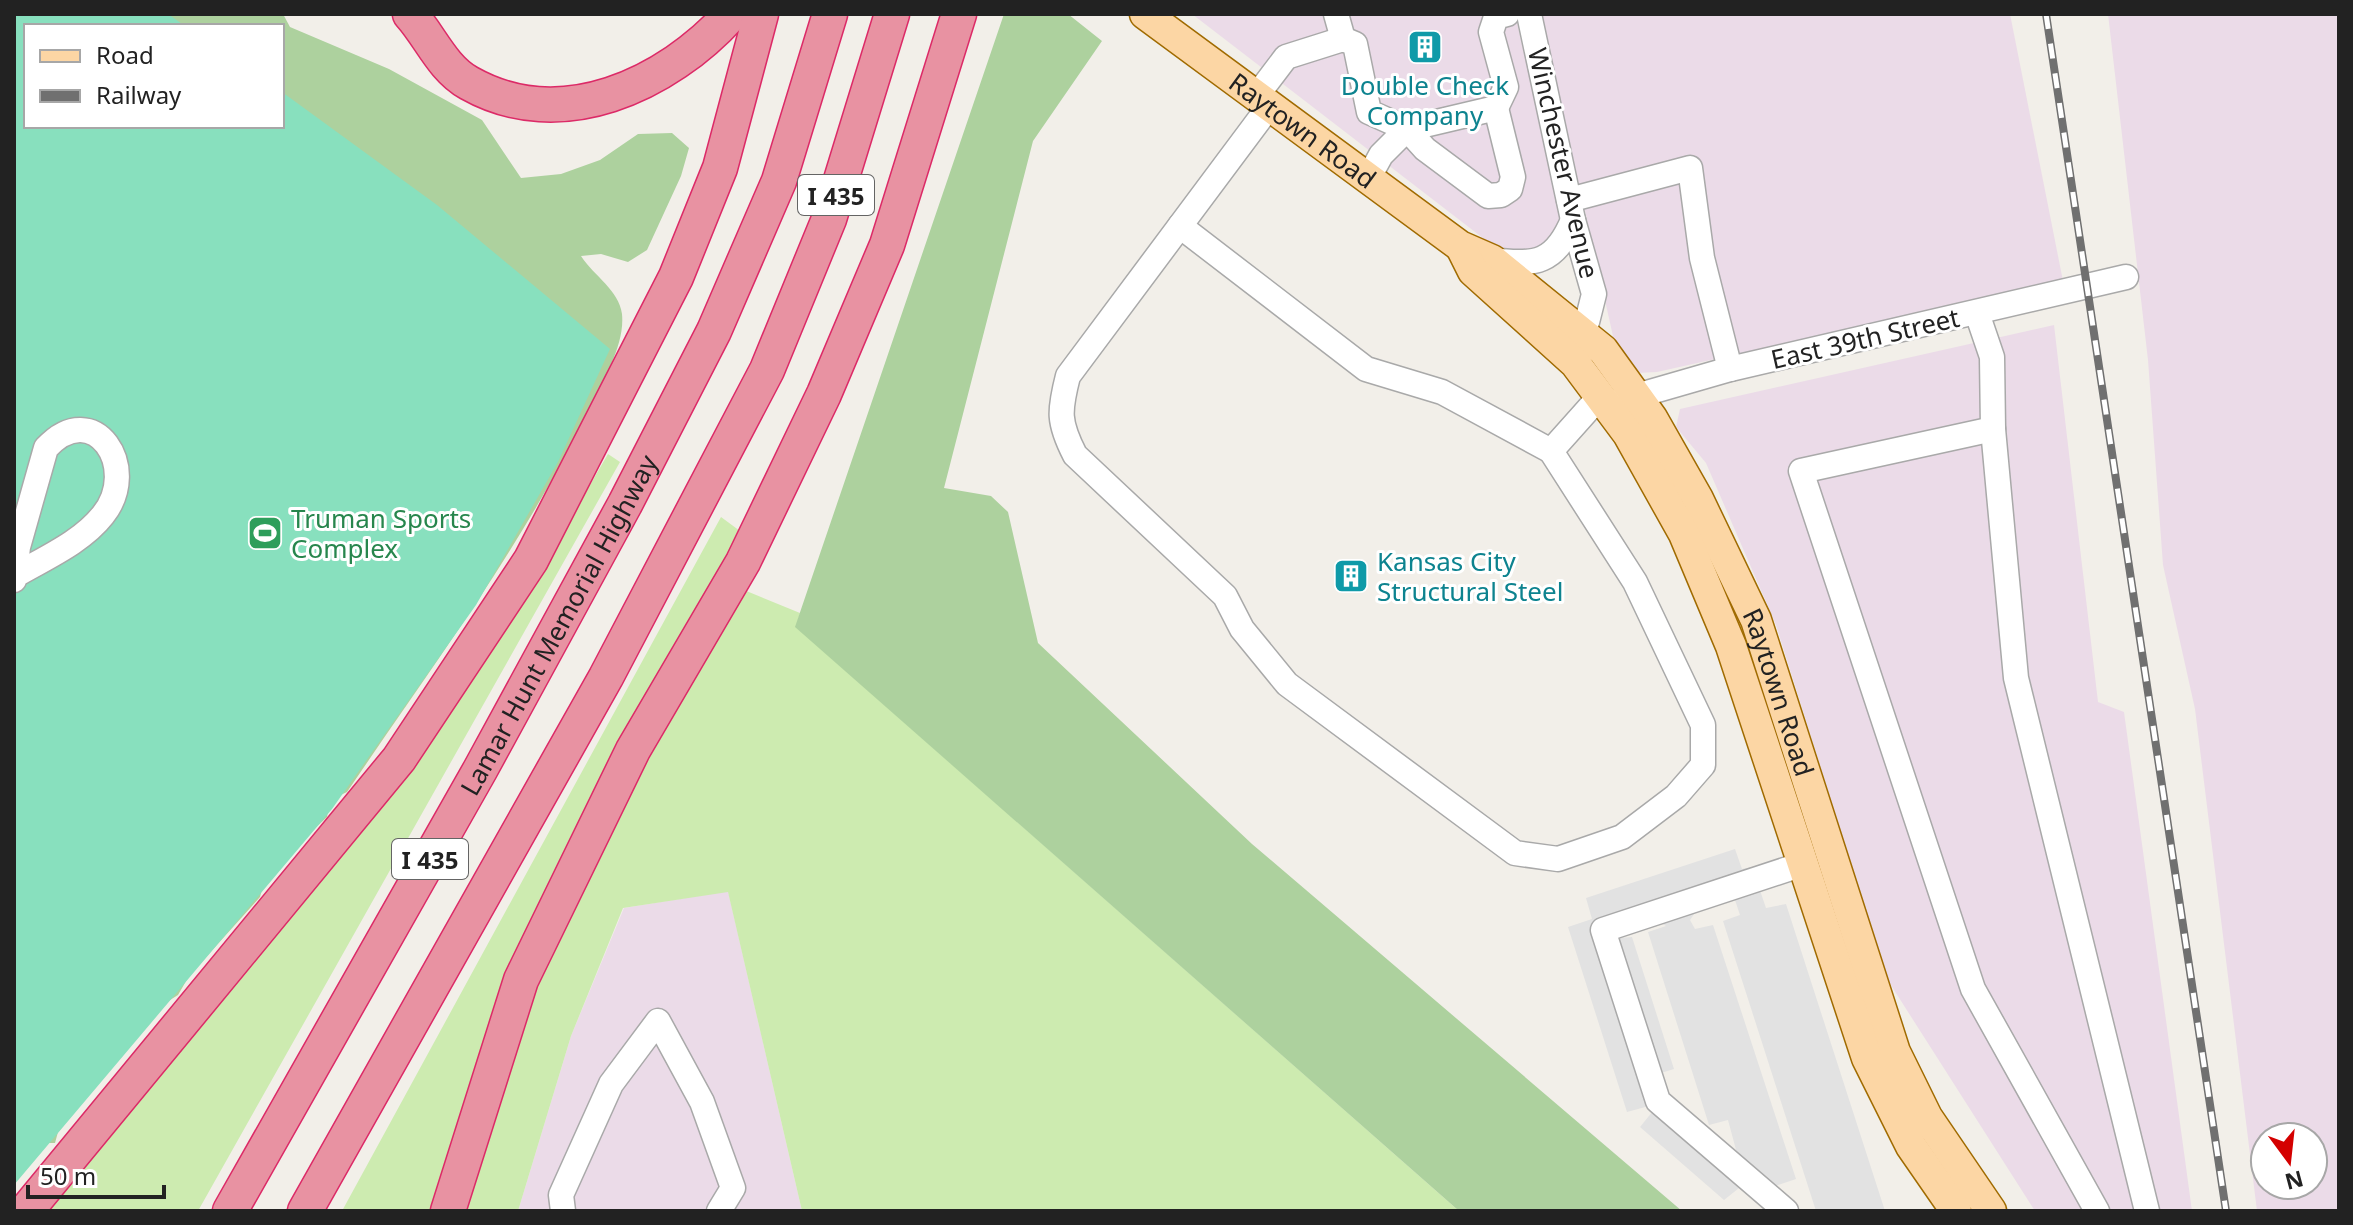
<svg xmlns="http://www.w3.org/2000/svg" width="2353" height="1225" font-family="'Noto Sans',sans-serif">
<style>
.industrial{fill:#ebdbe8;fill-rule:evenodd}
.grass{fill:#cdebb0}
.forest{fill:#add19e}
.pitch{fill:#88e0be}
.parking{fill:#e2e2e2;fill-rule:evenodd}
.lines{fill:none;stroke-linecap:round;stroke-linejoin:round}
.minor-casing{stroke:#a9a9a9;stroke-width:27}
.major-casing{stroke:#a06b00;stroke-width:33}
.highway-casing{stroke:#dc2a67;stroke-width:37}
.minor{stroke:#fff;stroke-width:24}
.major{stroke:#fcd6a4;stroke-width:30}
.highway{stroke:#e892a2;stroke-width:34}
.rail-casing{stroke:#707070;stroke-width:8}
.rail{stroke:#fff;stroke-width:5;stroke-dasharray:15;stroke-linecap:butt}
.labels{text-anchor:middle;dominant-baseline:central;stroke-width:6;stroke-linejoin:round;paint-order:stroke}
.shield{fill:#fff;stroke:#646464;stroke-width:2}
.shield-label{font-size:24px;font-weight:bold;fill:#222}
.culture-label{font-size:26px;fill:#0d838f;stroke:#fff}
.street-label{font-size:26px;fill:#222;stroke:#fff}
.leisure-label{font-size:26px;fill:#27864d;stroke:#fff;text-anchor:start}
</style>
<rect width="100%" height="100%" fill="#f2efe9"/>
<g class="industrial">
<path d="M1192,14H1515L1561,216L1554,235L1537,249L1516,252L1492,245Z"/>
<path d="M1541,14H2010L2063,281L1657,372L1636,373L1617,354Z"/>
<path d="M2108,14H2339V1211H2257L2195,709L2163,565L2148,360ZM2265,1137H2313V1185H2265Z"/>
<path d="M2054,325L2098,702L2124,712L2192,1211H2035L1887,979L1776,625L1706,463L1676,427L1680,409Z"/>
<path d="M728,891L802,1211H518L571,1036L624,908Z"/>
</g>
<g class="grass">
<path d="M608,454L620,462L198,1211H42L516,612Z"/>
<path d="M721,517L740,531L658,680L507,982L473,1074L431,1211H342Z"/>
<path d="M744,590L800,613L796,627L1459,1211H802L728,892L623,908L571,1036L518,1211H465L509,1048L616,807Z"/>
</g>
<g class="forest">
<path d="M14,14H283L290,27L389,69L482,120L521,178L561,174L600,160L638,134L672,133L689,148L681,176L647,250L628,262L601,254L581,256C594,276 619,290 622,314C625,345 604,378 591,405C524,544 433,665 347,792L330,800L327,817L266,874L260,897L189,976L178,995L162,1005L58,1132L55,1143H42L282,126V26H26Z"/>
<path d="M1004,14H1068L1102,41L1033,141L944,488L991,496L1008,512L1038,643L1252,844L1682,1211H1459L795,627Z"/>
</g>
<path class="pitch" d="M14,14H168L185,26H26V126H282V92L437,205L610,349L558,462L476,605L332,809L14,1185Z"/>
<path class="parking" d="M1735,849L1742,869L1752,867L1766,908L1786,904L1885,1211H1816L1723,921L1740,915L1735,900L1696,911L1690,920L1695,929L1713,925L1796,1179L1778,1185L1756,1200L1739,1188L1724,1200L1640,1127L1653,1111L1649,1106L1627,1112L1568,927L1592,919L1586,898ZM1661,923L1666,926L1648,932L1709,1125L1728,1120L1736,1150L1668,1093L1661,1073L1674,1069L1632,937L1619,938Z"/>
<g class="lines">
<g class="minor-casing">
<g id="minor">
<path d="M1336,14L1343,39"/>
<path d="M1529,14L1573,220L1594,294L1587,322L1569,342"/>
<path d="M1258,94L1286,57L1343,39L1355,44L1369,112L1407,129L1425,149L1488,196L1501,195L1510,189L1513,177L1496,108"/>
<path d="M1271,104L1068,376C1059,411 1058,422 1075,455L1225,596L1242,629L1287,684L1515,853L1558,859L1622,837L1676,796L1703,765V725L1635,582L1551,451"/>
<path d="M1369,177L1381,155L1407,129L1496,108L1506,87L1491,32L1496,17L1507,14"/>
<path d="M1569,200L1690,168L1702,258L1730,369"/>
<path d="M1180,226L1366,369L1442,392L1551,451L1601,395"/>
<path d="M1492,260C1536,266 1555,263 1573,220"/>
<path d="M1977,313L1992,357L1993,429L2016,678L2147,1211"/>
<path d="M1619,401L1730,369L2126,277"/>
<path d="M1993,429L1801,471L1973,989L2097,1211"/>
<path d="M14,580L18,547L46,448C94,396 141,468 103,515C82,542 45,558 16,575"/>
<path d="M563,1211L561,1195L611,1084L658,1021L702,1102L733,1188L719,1211"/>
<path d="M1786,1211L1658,1101L1603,930L1803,864"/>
</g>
</g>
<g class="major-casing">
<g id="major">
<path id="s1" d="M1145,14L1460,246L1492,260L1603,350L1652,418L1698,499L1756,620L1895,1052L1927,1117L1991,1211"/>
<path d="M1462,249L1473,271L1575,363L1628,434L1684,534L1731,646L1867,1058L1911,1146L1956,1211"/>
</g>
</g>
<g class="highway-casing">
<g id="highway">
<path d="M410,14C430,36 442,68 469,83C561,135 667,85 731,14"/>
<path d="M26,1211L399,759L531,560L676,277L720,168L761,14"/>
<path id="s2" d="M230,1211L480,770L625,504L714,331L779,181L830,14"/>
<path d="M305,1211L606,677L767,370L829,219L892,14"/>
<path d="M448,1211L521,980L633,750L743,562L824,394L887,245L959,14"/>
</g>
</g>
<use href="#minor" class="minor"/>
<use href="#major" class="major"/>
<use href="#highway" class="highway"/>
<g class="rail-casing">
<path id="rail" d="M2046,14L2226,1211"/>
</g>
<use href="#rail" class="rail"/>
</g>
<defs>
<g id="building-square" transform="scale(1.8)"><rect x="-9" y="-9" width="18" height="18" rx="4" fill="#0f9aa8" stroke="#fff"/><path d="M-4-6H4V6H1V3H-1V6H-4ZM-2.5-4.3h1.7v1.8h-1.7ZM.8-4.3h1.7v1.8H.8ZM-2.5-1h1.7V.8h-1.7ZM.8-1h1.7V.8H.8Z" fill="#fff"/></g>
<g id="stadium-square" transform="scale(1.8)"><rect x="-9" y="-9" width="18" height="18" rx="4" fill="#2e9e5b" stroke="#fff"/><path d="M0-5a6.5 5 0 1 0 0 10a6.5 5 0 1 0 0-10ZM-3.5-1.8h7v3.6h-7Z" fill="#fff"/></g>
</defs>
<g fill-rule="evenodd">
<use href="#building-square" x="1425" y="47"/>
<use href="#stadium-square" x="265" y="533"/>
<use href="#building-square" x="1351" y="576"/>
</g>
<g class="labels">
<g class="shield">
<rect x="798" y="175" width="76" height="40" rx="6"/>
<rect x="392" y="839" width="76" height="40" rx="6"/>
</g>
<g class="shield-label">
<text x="836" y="195">I 435</text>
<text x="430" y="859">I 435</text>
</g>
<g class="culture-label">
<text x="1425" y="85">Double Check<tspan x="1425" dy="30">Company</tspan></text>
<text x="1377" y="561" text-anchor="start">Kansas City<tspan x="1377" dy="30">Structural Steel</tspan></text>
</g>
<g class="street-label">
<text stroke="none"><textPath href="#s1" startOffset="196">Raytown Road</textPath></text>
<text transform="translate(1564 163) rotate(77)">Winchester Avenue</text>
<text transform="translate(1865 338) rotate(-13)">East 39th Street</text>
<text stroke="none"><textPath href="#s2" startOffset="672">Lamar Hunt Memorial Highway</textPath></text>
<text stroke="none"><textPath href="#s1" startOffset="956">Raytown Road</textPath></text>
</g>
<g class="leisure-label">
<text x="291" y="518">Truman Sports<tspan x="291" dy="30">Complex</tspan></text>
</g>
</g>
<rect width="2353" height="1225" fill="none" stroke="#222222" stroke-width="32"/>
<rect x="24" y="24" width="260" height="104" fill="#ffffff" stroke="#a7a7a7" stroke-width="2"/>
<rect x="40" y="50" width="40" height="12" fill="#fcd6a4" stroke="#a7a7a7" stroke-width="2"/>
<text x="96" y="64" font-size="24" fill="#222222">Road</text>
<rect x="40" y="90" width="40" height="12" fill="#707070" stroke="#a7a7a7" stroke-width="2"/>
<text x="96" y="104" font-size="24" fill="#222222">Railway</text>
<g transform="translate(2289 1161) rotate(165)"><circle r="38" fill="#ffffff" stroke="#a7a7a7" stroke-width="2"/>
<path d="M0-6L14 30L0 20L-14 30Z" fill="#d40000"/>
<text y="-12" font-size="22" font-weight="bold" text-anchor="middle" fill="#222222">N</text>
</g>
<path d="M28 1185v12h136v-12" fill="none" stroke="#222222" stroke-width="4"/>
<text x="40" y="1185" font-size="24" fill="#222222" stroke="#ffffff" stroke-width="6" paint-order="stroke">50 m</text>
</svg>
